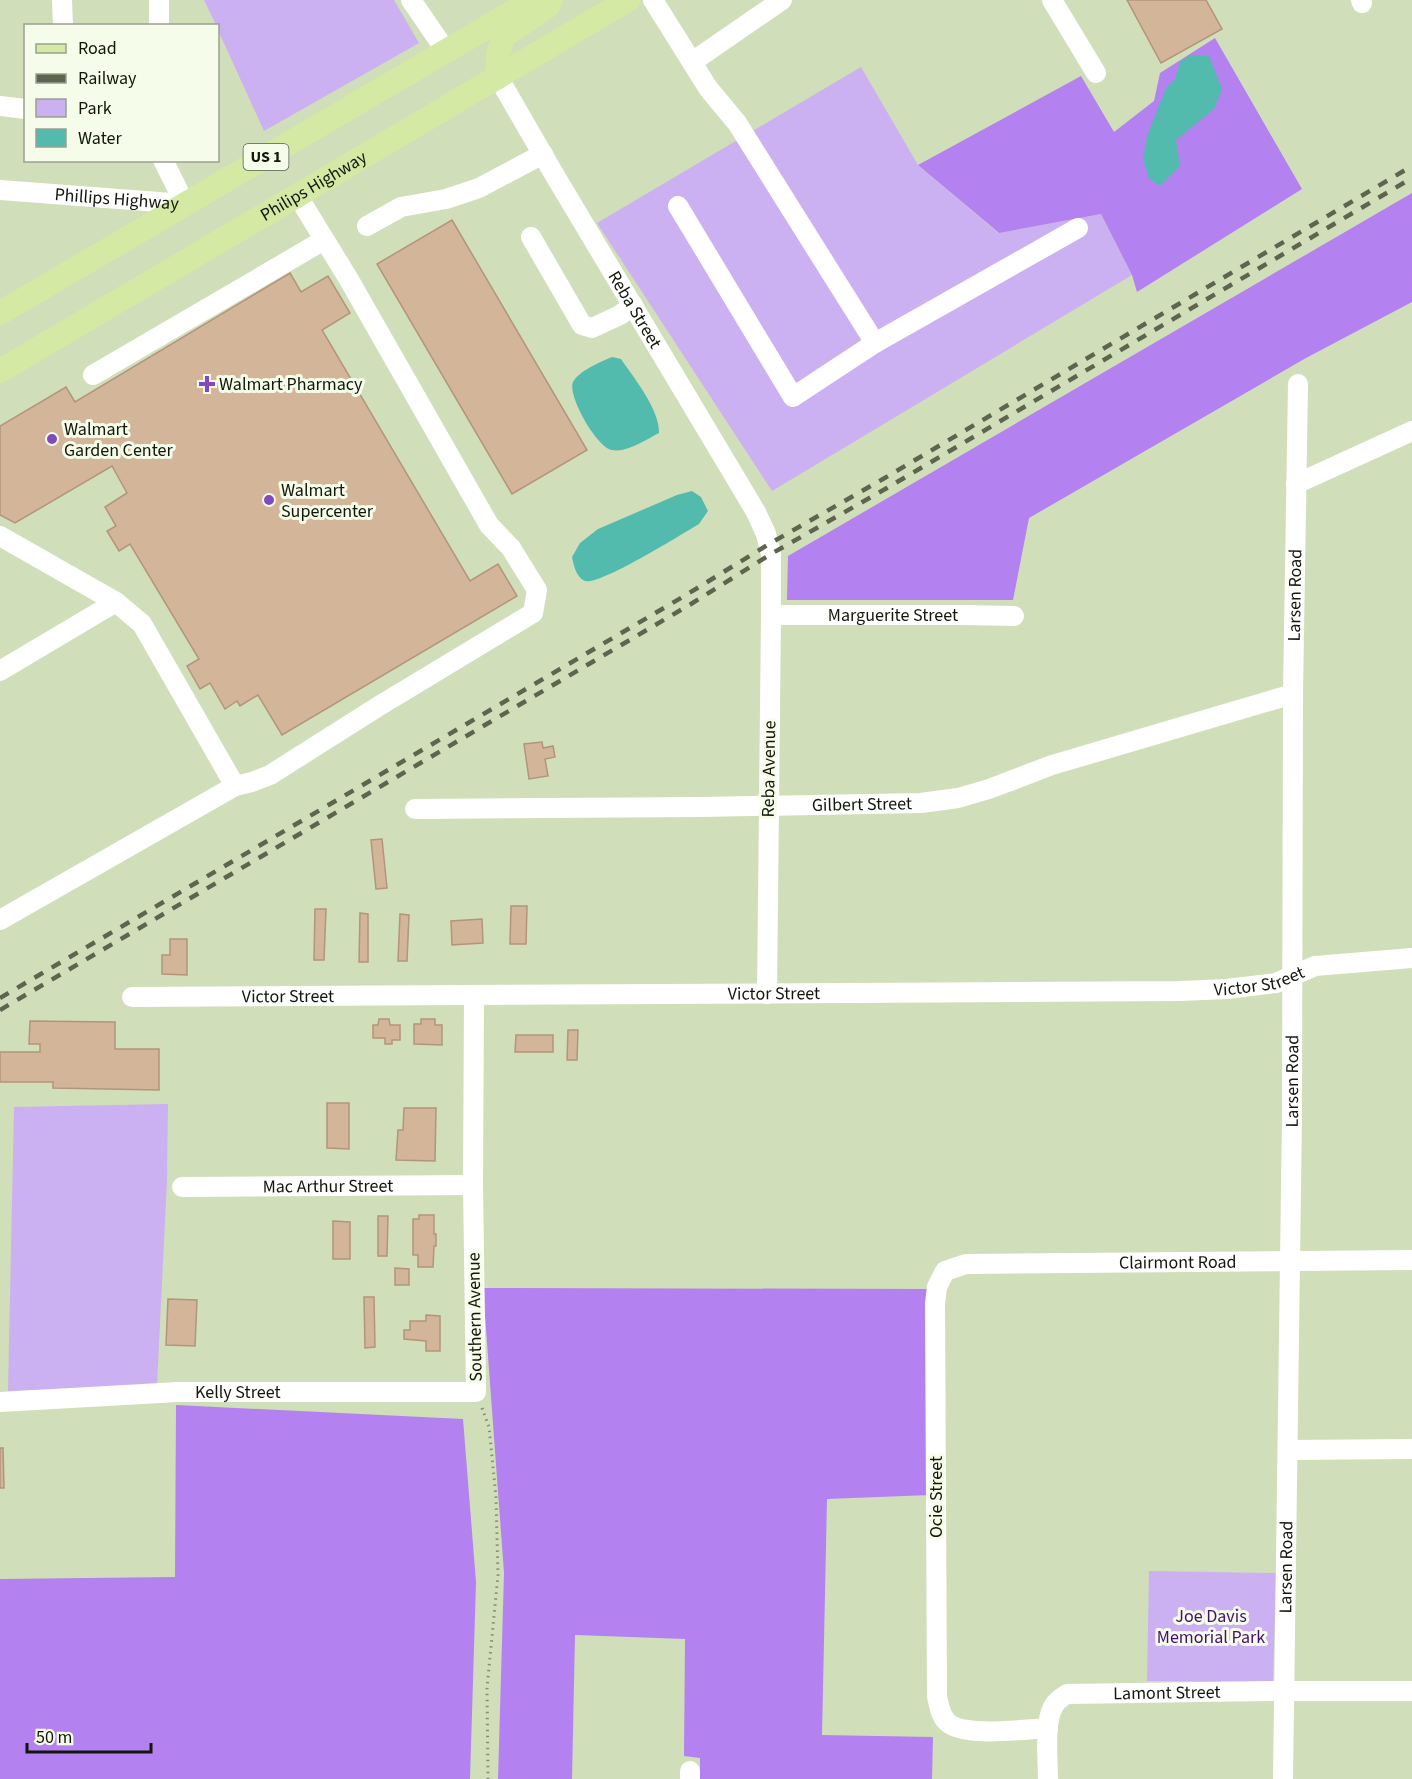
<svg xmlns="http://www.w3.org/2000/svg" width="1412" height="1779" font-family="'Source Sans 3',sans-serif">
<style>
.green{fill:#cbb1f1}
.forest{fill:#b481f0}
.water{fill:#52bbad}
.building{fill:#d3b59a;stroke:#b2957b;stroke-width:1.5}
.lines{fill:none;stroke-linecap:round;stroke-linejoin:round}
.path{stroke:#858e74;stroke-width:3;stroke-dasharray:1.5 4.5;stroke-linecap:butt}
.minor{stroke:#fff;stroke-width:20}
.major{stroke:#d4e9a4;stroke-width:24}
.rail{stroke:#5d654f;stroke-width:4.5;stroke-dasharray:10 10;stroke-linecap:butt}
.poi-dot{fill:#8348bf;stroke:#f5fce9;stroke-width:2}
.labels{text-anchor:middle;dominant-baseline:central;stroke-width:6;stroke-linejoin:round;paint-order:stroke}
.shield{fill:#f5fce9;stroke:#575c4e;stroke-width:1.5}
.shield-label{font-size:16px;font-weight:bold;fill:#13170b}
.street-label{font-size:18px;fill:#13170b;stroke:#f5fce9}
.poi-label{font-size:18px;fill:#13170b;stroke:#f5fce9;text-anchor:start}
.park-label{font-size:18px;fill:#460d73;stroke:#f5fce9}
</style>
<rect width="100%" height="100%" fill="#d1deba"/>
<g class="green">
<path d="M204,0H394L419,43L264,131L218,30V26L216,25Z"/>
<path d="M861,67L918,165L998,233L1101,214L1132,275L772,491L597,223Z"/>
<path d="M168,1104L167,1180L157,1385L8,1391L14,1107Z"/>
<path d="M1149,1571L1276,1573L1273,1682L1147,1681Z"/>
</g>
<g class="forest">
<path d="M1215,38L1302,189L1137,292L1132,275L1101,214L999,233L918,165L1081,76L1114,132L1154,101L1160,73Z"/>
<path d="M1412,193V302L1306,358L1029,518L1013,600H787L788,556Z"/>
<path d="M483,1288L930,1289V1495L827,1499L822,1735L933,1737L932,1779H700V1758L684,1756L685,1639L575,1635L572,1779H498L504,1573Z"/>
<path d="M176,1405L463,1419L476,1582L470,1779H0V1579L175,1577Z"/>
</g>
<g class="water">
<path d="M1190,55L1209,56L1222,89L1214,109L1176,140L1180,166L1160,186L1149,179L1143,158L1147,136L1166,88L1175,79L1180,62Z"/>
<path d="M612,357L621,359C634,378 660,410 659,433C645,440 627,453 612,450C597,448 567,395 573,382C579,371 600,362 612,357Z"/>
<path d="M692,491L701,497L708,511L699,524C682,534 599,586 585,581C576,577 574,566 572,557L580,543L598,529L677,495Z"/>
</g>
<g class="building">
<path d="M1127,0H1206L1222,29L1161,63Z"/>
<path d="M452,220L587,450L512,494L377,264Z"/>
<path d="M290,273L301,292L328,276L350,313L322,330L470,581L498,564L517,596L282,735L258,695L240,706L237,701L225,709L210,683L200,689L187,666L199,659L130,544L119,551L107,531L116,526L105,507L127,493L112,466L15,523L0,515V426L66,387L75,402Z"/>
<path d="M542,742L543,748L553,746L555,757L545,759L548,776L529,779L524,744Z"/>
<path d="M382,839L387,888L376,889L371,840Z"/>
<path d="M511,906H527L526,944H510Z"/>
<path d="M315,909H326L324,960H314Z"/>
<path d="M360,913L368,914V962H359Z"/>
<path d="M400,914L409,915L407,961H398Z"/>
<path d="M482,919L483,943L452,945L451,921Z"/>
<path d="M170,939H187V975L162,974V955H170Z"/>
<path d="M379,1019H389L390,1025H400V1040H392V1044H385V1038H373V1025H378Z"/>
<path d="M421,1019H435V1025H442V1045L414,1044V1024H421Z"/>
<path d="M30,1021L115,1022V1049H159V1090L53,1088V1082H0V1052H40V1044H29Z"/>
<path d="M568,1030H578L577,1060H567Z"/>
<path d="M516,1035H553V1052H515Z"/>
<path d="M327,1103H349V1149L327,1148Z"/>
<path d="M404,1108H436L435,1161L396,1160L398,1130H403Z"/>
<path d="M419,1215H434V1234H436V1246H434L433,1267H418V1255H413V1219H419Z"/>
<path d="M378,1216H388L387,1256H378Z"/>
<path d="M333,1221L350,1222V1259H333Z"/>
<path d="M395,1268L409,1269V1285H395Z"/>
<path d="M364,1297H374L375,1347L365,1348Z"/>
<path d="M168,1299L197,1300L195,1346L166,1345Z"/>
<path d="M426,1315L440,1316V1351H426V1341L404,1339V1330H410V1321H426Z"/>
<path d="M0,1448H3L4,1488H0Z"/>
</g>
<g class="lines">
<path class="path" d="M482,1408L489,1427L496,1497L498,1575L487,1688L488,1779"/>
<g class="minor">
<path d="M62,0L63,26"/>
<path d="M411,0L446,51"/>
<path d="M653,0L708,88L737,123L875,343"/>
<path d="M1052,0L1096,73"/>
<path d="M1361,0L1362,3"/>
<path d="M159,26V0"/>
<path d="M692,62L782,0"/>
<path id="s1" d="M498,77L554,174L756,512L766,534L771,554V615L767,994"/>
<path d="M0,106L26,109"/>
<path d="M163,160L185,204"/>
<path id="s2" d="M0,190L185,204"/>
<path d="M678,206L793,397L875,343L1078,228"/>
<path d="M367,226L401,207L446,199L479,188L543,154"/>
<path d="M531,237L582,325L592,328L620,315L633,305"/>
<path d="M93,375L324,240"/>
<path d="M1296,484L1412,431"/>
<path d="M0,536L116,602L142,624L235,786L0,920"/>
<path id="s3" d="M771,615H963L1014,616"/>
<path d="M0,671L116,602"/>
<path d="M235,786L252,782L270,775L379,706L533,613L537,590L511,548L489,525L348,278L297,195"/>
<path id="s4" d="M415,809L700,807L921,803L958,798L989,789L1052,765L1293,694"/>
<path id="s5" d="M132,997L1180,991L1227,989L1276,983L1315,966L1412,958"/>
<path id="s6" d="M182,1187L473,1185"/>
<path id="s7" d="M0,1402L178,1392H476L473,1185L474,995"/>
<path d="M1288,1450L1412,1449"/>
<path id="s8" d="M1048,1728C1025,1729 964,1738 947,1722C940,1715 939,1705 937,1696L935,1304L937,1287L945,1271L966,1264L1412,1260"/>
<path d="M690,1771V1779"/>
<path id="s9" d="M1048,1779C1048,1759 1044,1724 1053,1707C1056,1701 1062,1697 1067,1694L1269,1691H1412"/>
<path id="s10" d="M1283,1779L1292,1114L1293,694L1298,384"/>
</g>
<g class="major">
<path d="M498,77V54L504,36L548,6L551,0"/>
<path d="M0,313L533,0"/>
<path id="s11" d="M0,371L628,0"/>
</g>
<g class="rail">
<path d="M0,998L686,595L769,544L883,479L1412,166"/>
<path d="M0,1010L691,604L771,554L887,488L1412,178"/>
</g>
</g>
<g class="poi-dot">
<path d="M204 375h6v6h6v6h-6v6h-6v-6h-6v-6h6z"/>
<circle cx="52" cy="439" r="6"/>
<circle cx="269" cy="500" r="6"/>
</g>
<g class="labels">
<rect class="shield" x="243.5" y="144" width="45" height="26" rx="4.5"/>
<g class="shield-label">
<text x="266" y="157">US 1</text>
</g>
<g class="street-label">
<text stroke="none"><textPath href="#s11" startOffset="364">Philips Highway</textPath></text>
<text stroke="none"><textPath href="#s2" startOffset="117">Phillips Highway</textPath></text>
<text stroke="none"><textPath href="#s1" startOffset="270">Reba Street</textPath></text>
<text stroke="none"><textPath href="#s10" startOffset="1184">Larsen Road</textPath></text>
<text stroke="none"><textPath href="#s3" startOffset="122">Marguerite Street</textPath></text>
<text transform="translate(769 769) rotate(-89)">Reba Avenue</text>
<text stroke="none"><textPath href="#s4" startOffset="447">Gilbert Street</textPath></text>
<text stroke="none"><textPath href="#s5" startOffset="1128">Victor Street</textPath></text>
<text stroke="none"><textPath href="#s5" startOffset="642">Victor Street</textPath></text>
<text stroke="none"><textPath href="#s5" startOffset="156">Victor Street</textPath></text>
<text stroke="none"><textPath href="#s10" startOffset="698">Larsen Road</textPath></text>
<text stroke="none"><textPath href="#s6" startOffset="146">Mac Arthur Street</textPath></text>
<text stroke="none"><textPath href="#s8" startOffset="792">Clairmont Road</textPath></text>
<text transform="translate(475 1317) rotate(-91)">Southern Avenue</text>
<text stroke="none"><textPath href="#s7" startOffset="238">Kelly Street</textPath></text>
<text transform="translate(936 1497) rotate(-90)">Ocie Street</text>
<text stroke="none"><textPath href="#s10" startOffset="212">Larsen Road</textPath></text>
<text stroke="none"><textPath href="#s9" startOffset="192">Lamont Street</textPath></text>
</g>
<g class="poi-label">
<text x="219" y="384">Walmart Pharmacy</text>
<text x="64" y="429">Walmart<tspan x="64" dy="21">Garden Center</tspan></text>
<text x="281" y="490">Walmart<tspan x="281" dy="21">Supercenter</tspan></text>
</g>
<g class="park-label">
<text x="1211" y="1616">Joe Davis<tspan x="1211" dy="21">Memorial Park</tspan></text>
</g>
</g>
<rect x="24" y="24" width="195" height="138" fill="#f5fce9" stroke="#9ba090" stroke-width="1.5"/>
<rect x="36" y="44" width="30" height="9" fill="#d4e9a4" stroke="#9ba090" stroke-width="1.5"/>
<text x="78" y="54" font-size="18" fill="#13170b">Road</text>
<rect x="36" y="74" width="30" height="9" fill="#5d654f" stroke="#9ba090" stroke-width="1.5"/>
<text x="78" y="84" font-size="18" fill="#13170b">Railway</text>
<rect x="36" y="99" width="30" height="18" fill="#cbb1f1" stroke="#9ba090" stroke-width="1.5"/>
<text x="78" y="114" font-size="18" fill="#13170b">Park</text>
<rect x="36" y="129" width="30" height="18" fill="#52bbad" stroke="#9ba090" stroke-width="1.5"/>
<text x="78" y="144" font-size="18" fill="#13170b">Water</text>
<path d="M27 1743v9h124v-9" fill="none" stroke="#13170b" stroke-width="3"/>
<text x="36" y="1743" font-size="18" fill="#13170b" stroke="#f5fce9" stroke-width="4.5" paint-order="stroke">50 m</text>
</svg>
